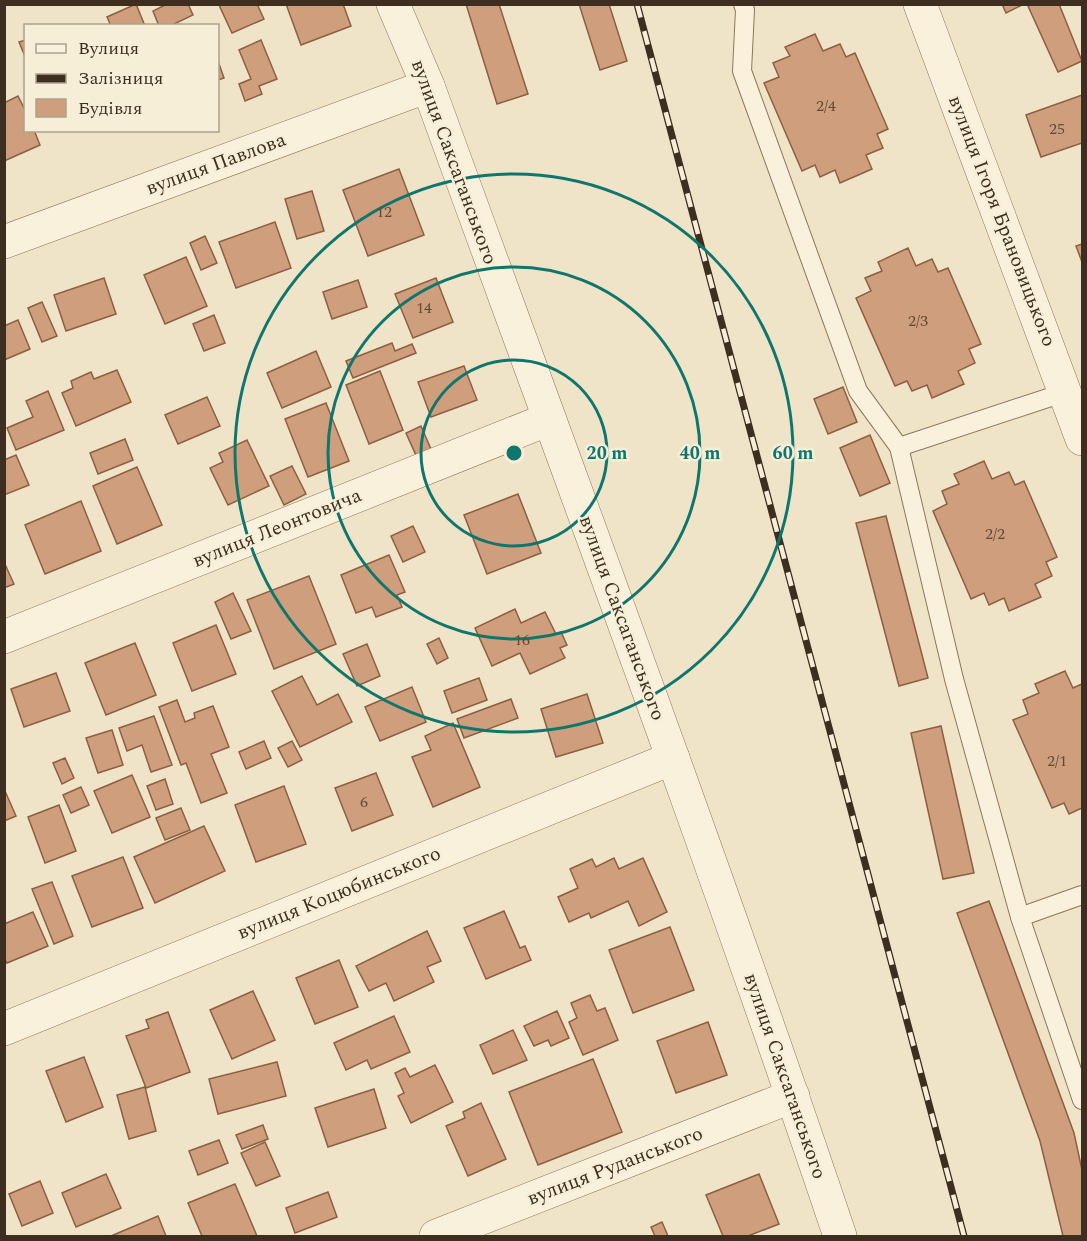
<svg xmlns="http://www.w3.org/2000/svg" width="1087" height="1241" font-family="Spectral,serif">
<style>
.building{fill:#cf9f7d;stroke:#8d5f41;stroke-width:1.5}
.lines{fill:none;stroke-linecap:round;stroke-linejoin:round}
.lane-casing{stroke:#8d765c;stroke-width:20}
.street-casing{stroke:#8d765c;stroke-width:34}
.lane{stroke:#faf1dc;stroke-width:18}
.street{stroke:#faf1dc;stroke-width:33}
.rail-casing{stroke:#3d2e20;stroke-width:7}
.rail{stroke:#f7eed8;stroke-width:4.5;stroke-dasharray:14;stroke-linecap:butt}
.ring{fill:none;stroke:#0f766e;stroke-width:3}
.labels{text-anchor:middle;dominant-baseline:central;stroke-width:5;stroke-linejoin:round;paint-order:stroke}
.number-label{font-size:16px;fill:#624a37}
.street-label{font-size:20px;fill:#3d2e20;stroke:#f7eed8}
.centre{fill:#0f766e;stroke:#f7eed8;stroke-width:3}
.ring-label{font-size:18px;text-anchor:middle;font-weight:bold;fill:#0f766e;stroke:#f7eed8;stroke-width:5;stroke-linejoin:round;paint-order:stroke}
</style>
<rect width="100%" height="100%" fill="#f0e4c8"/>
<g class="building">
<path d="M136,4L145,26H111L107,17Z"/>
<path d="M167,4H188L193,15L170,26H159L153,11Z"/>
<path d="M221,4H257L264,19L232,33L219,5Z"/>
<path d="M286,4H343L351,26L301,45Z"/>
<path d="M466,4H499L528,94L497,104Z"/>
<path d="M579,4H609L627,61L600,70Z"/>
<path d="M1002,4H1024L1006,13Z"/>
<path d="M1032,4H1059L1082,61L1058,72L1028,6Z"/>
<path d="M815,34L823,51L840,44L846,57L855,53L888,129L877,134L883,148L866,155L872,169L840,183L835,170L820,177L815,165L802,171L764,83L779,77L773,63L790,56L785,47Z"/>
<path d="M26,40V59L19,42Z"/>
<path d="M261,40L277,79L259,86L262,94L245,101L239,84L251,79L239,50Z"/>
<path d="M218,61L224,78L218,80Z"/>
<path d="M1082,95V143L1041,157L1026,115Z"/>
<path d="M18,96L26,112V130H34L40,145L4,161V103Z"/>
<path d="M399,169L424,235L368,256L343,190Z"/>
<path d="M312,191L324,231L297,239L285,199Z"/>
<path d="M275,222L291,268L236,288L219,242Z"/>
<path d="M205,236L217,263L201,270L190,243Z"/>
<path d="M1082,244V262L1076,246Z"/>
<path d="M908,248L916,266L932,259L938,272L948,268L981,344L969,349L975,363L958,371L964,384L932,398L927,385L912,391L907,381L895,386L856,298L871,291L865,278L882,271L878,262Z"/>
<path d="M186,257L207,306L165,324L144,275Z"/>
<path d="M104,278L116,314L66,331L54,295Z"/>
<path d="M436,278L453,322L413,338L395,294Z"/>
<path d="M358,280L367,307L332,319L323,292Z"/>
<path d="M42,302L57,336L42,342L28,308Z"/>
<path d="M214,315L225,343L204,351L193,324Z"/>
<path d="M18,320L30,349L4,360V326Z"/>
<path d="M392,343L395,351L412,344L416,353L353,378L346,361Z"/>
<path d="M316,351L331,387L282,408L267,373Z"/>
<path d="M464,366L477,400L431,417L418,382Z"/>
<path d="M117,370L131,402L76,426L62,393L73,388L71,381L91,372L94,379Z"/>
<path d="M380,371L403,430L369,444L346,385Z"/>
<path d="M843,387L857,422L828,434L814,399Z"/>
<path d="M48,391L64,430L16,450L7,428L33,417L26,401Z"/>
<path d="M207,397L220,426L178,444L165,415Z"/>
<path d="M326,403L349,461L308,477L285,419Z"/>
<path d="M421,426L434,456L419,462L406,433Z"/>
<path d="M870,435L890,483L860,496L840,448Z"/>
<path d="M125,439L133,460L98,474L90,453Z"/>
<path d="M247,440L269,486L228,505L210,468L223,462L219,453Z"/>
<path d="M16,455L29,485L4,495V460Z"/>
<path d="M984,461L992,479L1009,472L1015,485L1024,481L1057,557L1046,562L1052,576L1035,584L1041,597L1009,611L1004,598L989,605L984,593L971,599L933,511L947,504L942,491L959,484L954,474Z"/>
<path d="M292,466L306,494L284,505L270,476Z"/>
<path d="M137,467L162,525L117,544L93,486Z"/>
<path d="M518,494L541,553L487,574L464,515Z"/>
<path d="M81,501L101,551L45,574L25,525Z"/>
<path d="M886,516L928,678L899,686L856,523Z"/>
<path d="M413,526L425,552L403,562L391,536Z"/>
<path d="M389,555L405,592L397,595L402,607L376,617L372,607L356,613L341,575Z"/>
<path d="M4,562L14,584L4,588Z"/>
<path d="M309,576L336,644L274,669L247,600Z"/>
<path d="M233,593L251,631L231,639L215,602Z"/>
<path d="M515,609L521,623L545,612L556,634L561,632L567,645L560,648L565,658L530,674L520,653L492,666L475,628Z"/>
<path d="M216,625L236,674L192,691L173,643Z"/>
<path d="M439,638L448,658L437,664L427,644Z"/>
<path d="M135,643L156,695L106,715L85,663Z"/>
<path d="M367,644L380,676L357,686L343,654Z"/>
<path d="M1065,671L1073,688L1082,684V808L1069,814L1064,803L1052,808L1013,720L1028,714L1023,700L1039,693L1035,684Z"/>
<path d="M56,673L70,711L24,727L11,689Z"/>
<path d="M302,676L317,705L338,694L352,722L300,747L272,691Z"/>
<path d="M479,678L487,700L452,713L444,691Z"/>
<path d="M412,687L426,722L380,741L365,707Z"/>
<path d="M587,694L603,743L556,757L541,709Z"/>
<path d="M511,699L518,718L464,738L457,719Z"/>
<path d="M177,700L185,722L195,718L194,713L213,706L229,747L211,754L227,793L201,803L186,763L181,765L159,707Z"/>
<path d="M154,716L172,765L151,772L142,745L127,751L119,728Z"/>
<path d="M453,723L480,787L433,807L412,757L431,750L425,736Z"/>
<path d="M941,726L974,873L943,879L911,733Z"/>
<path d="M112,730L123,765L98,773L86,738Z"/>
<path d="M264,741L271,758L246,769L239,752Z"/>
<path d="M292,741L302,760L288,767L278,748Z"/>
<path d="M65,758L74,778L62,784L53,763Z"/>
<path d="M376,773L393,815L352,831L335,788Z"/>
<path d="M132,775L150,817L112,833L94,791Z"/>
<path d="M165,779L173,804L156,810L147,786Z"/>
<path d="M284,786L306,844L256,862L235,805Z"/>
<path d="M81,787L89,805L71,813L63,795Z"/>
<path d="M5,791L16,816L4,821V792Z"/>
<path d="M59,805L76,851L45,863L28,817Z"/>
<path d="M181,808L190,830L165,840L156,818Z"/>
<path d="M204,826L225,871L155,903L134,857Z"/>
<path d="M123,857L143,908L92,927L72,876Z"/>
<path d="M614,858L619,869L643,858L667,912L639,926L628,901L591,918L589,913L569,922L558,897L578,888L570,869L592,859L596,867Z"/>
<path d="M52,882L73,936L54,944L32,889Z"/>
<path d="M989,901L1074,1133L1082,1170V1236H1063L1040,1141L957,913Z"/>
<path d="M504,911L520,948L525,946L531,960L486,979L464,928Z"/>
<path d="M33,912L48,946L7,963L4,959V924Z"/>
<path d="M670,927L694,990L633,1013L609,950Z"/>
<path d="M427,931L441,961L427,967L434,982L394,1001L386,983L369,991L356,966Z"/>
<path d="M339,960L358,1007L315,1024L296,978Z"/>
<path d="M253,991L275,1040L232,1059L210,1010Z"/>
<path d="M590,995L597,1011L605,1008L618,1040L583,1055L569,1022L577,1018L571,1003Z"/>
<path d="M557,1011L569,1038L551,1046L548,1040L534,1046L524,1026Z"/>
<path d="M168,1012L190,1072L146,1088L126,1036L149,1028L146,1020Z"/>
<path d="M394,1016L410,1052L371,1069L367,1060L346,1070L334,1043Z"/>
<path d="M708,1022L727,1075L676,1093L657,1041Z"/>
<path d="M513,1030L527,1060L493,1074L480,1045Z"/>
<path d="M84,1057L103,1107L66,1122L46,1071Z"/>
<path d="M593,1059L622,1132L538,1165L509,1092Z"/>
<path d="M277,1062L286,1096L218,1114L209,1079Z"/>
<path d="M435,1065L453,1102L411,1123L398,1096L404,1093L395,1073L405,1068L410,1077Z"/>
<path d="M145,1087L156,1131L129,1139L117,1095Z"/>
<path d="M374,1089L386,1128L328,1147L315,1108Z"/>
<path d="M481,1103L506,1159L468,1176L446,1126L465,1118L463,1112Z"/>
<path d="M263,1125L268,1139L242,1149L236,1135Z"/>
<path d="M219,1140L228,1163L198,1175L189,1151Z"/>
<path d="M265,1142L280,1176L256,1186L241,1153Z"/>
<path d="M106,1174L121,1208L76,1227L62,1193Z"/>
<path d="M759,1174L779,1224L748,1236H723L706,1195Z"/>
<path d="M40,1181L53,1213L22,1226L9,1194Z"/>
<path d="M235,1184L257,1236H202L188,1203Z"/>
<path d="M328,1192L337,1217L295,1233L286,1208Z"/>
<path d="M158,1216L166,1236H111Z"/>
<path d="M662,1222L668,1236H655L651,1227Z"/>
</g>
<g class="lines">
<g class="lane-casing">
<g id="lane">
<path d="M743,4L745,10L742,71L858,391L899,447L954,679L1020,917L1082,1100"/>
<path d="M899,447L1066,392"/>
<path d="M1020,917L1082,895"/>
</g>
</g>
<g class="street-casing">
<g id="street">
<path d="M393,4L428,86C567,469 710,850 840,1236"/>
<path d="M920,4L1082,439"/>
<path d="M4,242L428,86"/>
<path d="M4,637L549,419"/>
<path d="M4,1029L673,758"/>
<path d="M436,1236L793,1096"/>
</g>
</g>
<use href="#lane" class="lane"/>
<use href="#street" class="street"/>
<g class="rail-casing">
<path id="rail" d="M637,4L964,1236"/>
</g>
<use href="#rail" class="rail"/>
</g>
<g class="ring">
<circle cx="514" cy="453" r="93"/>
<circle cx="514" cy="453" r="186"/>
<circle cx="514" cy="453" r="279"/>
</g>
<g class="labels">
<g class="number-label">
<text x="826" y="106">2/4</text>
<text x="1057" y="129">25</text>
<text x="384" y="212">12</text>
<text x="424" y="308">14</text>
<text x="918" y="321">2/3</text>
<text x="995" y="534">2/2</text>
<text x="522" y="640">16</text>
<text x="1057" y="761">2/1</text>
<text x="364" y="802">6</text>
</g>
<g class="street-label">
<text transform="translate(454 162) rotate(70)">вулиця Саксаганського</text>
<text transform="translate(216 164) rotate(-20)">вулиця Павлова</text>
<text transform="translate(1002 221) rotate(69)">вулиця Ігоря Брановицького</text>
<text transform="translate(277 528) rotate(-22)">вулиця Леонтовича</text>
<text transform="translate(622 618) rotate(70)">вулиця Саксаганського</text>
<text transform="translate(339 893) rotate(-22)">вулиця Коцюбинського</text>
<text transform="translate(785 1076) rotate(71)">вулиця Саксаганського</text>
<text transform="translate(615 1166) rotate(-21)">вулиця Руданського</text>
</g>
</g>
<circle cx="514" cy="453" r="9" class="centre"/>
<g class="ring-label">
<text x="607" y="459">20 m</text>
<text x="700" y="459">40 m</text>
<text x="793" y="459">60 m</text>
</g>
<rect width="1087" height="1241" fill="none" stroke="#3d2e20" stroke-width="12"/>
<rect x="24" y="24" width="195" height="108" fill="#f7eed8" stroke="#ada18e" stroke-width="1.5"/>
<rect x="36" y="44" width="30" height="9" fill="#faf1dc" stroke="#ada18e" stroke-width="1.5"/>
<text x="78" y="54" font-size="18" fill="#3d2e20">Вулиця</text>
<rect x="36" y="74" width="30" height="9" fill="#3d2e20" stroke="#ada18e" stroke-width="1.5"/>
<text x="78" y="84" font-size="18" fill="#3d2e20">Залізниця</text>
<rect x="36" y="99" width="30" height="18" fill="#cf9f7d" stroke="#ada18e" stroke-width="1.5"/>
<text x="78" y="114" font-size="18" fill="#3d2e20">Будівля</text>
</svg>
